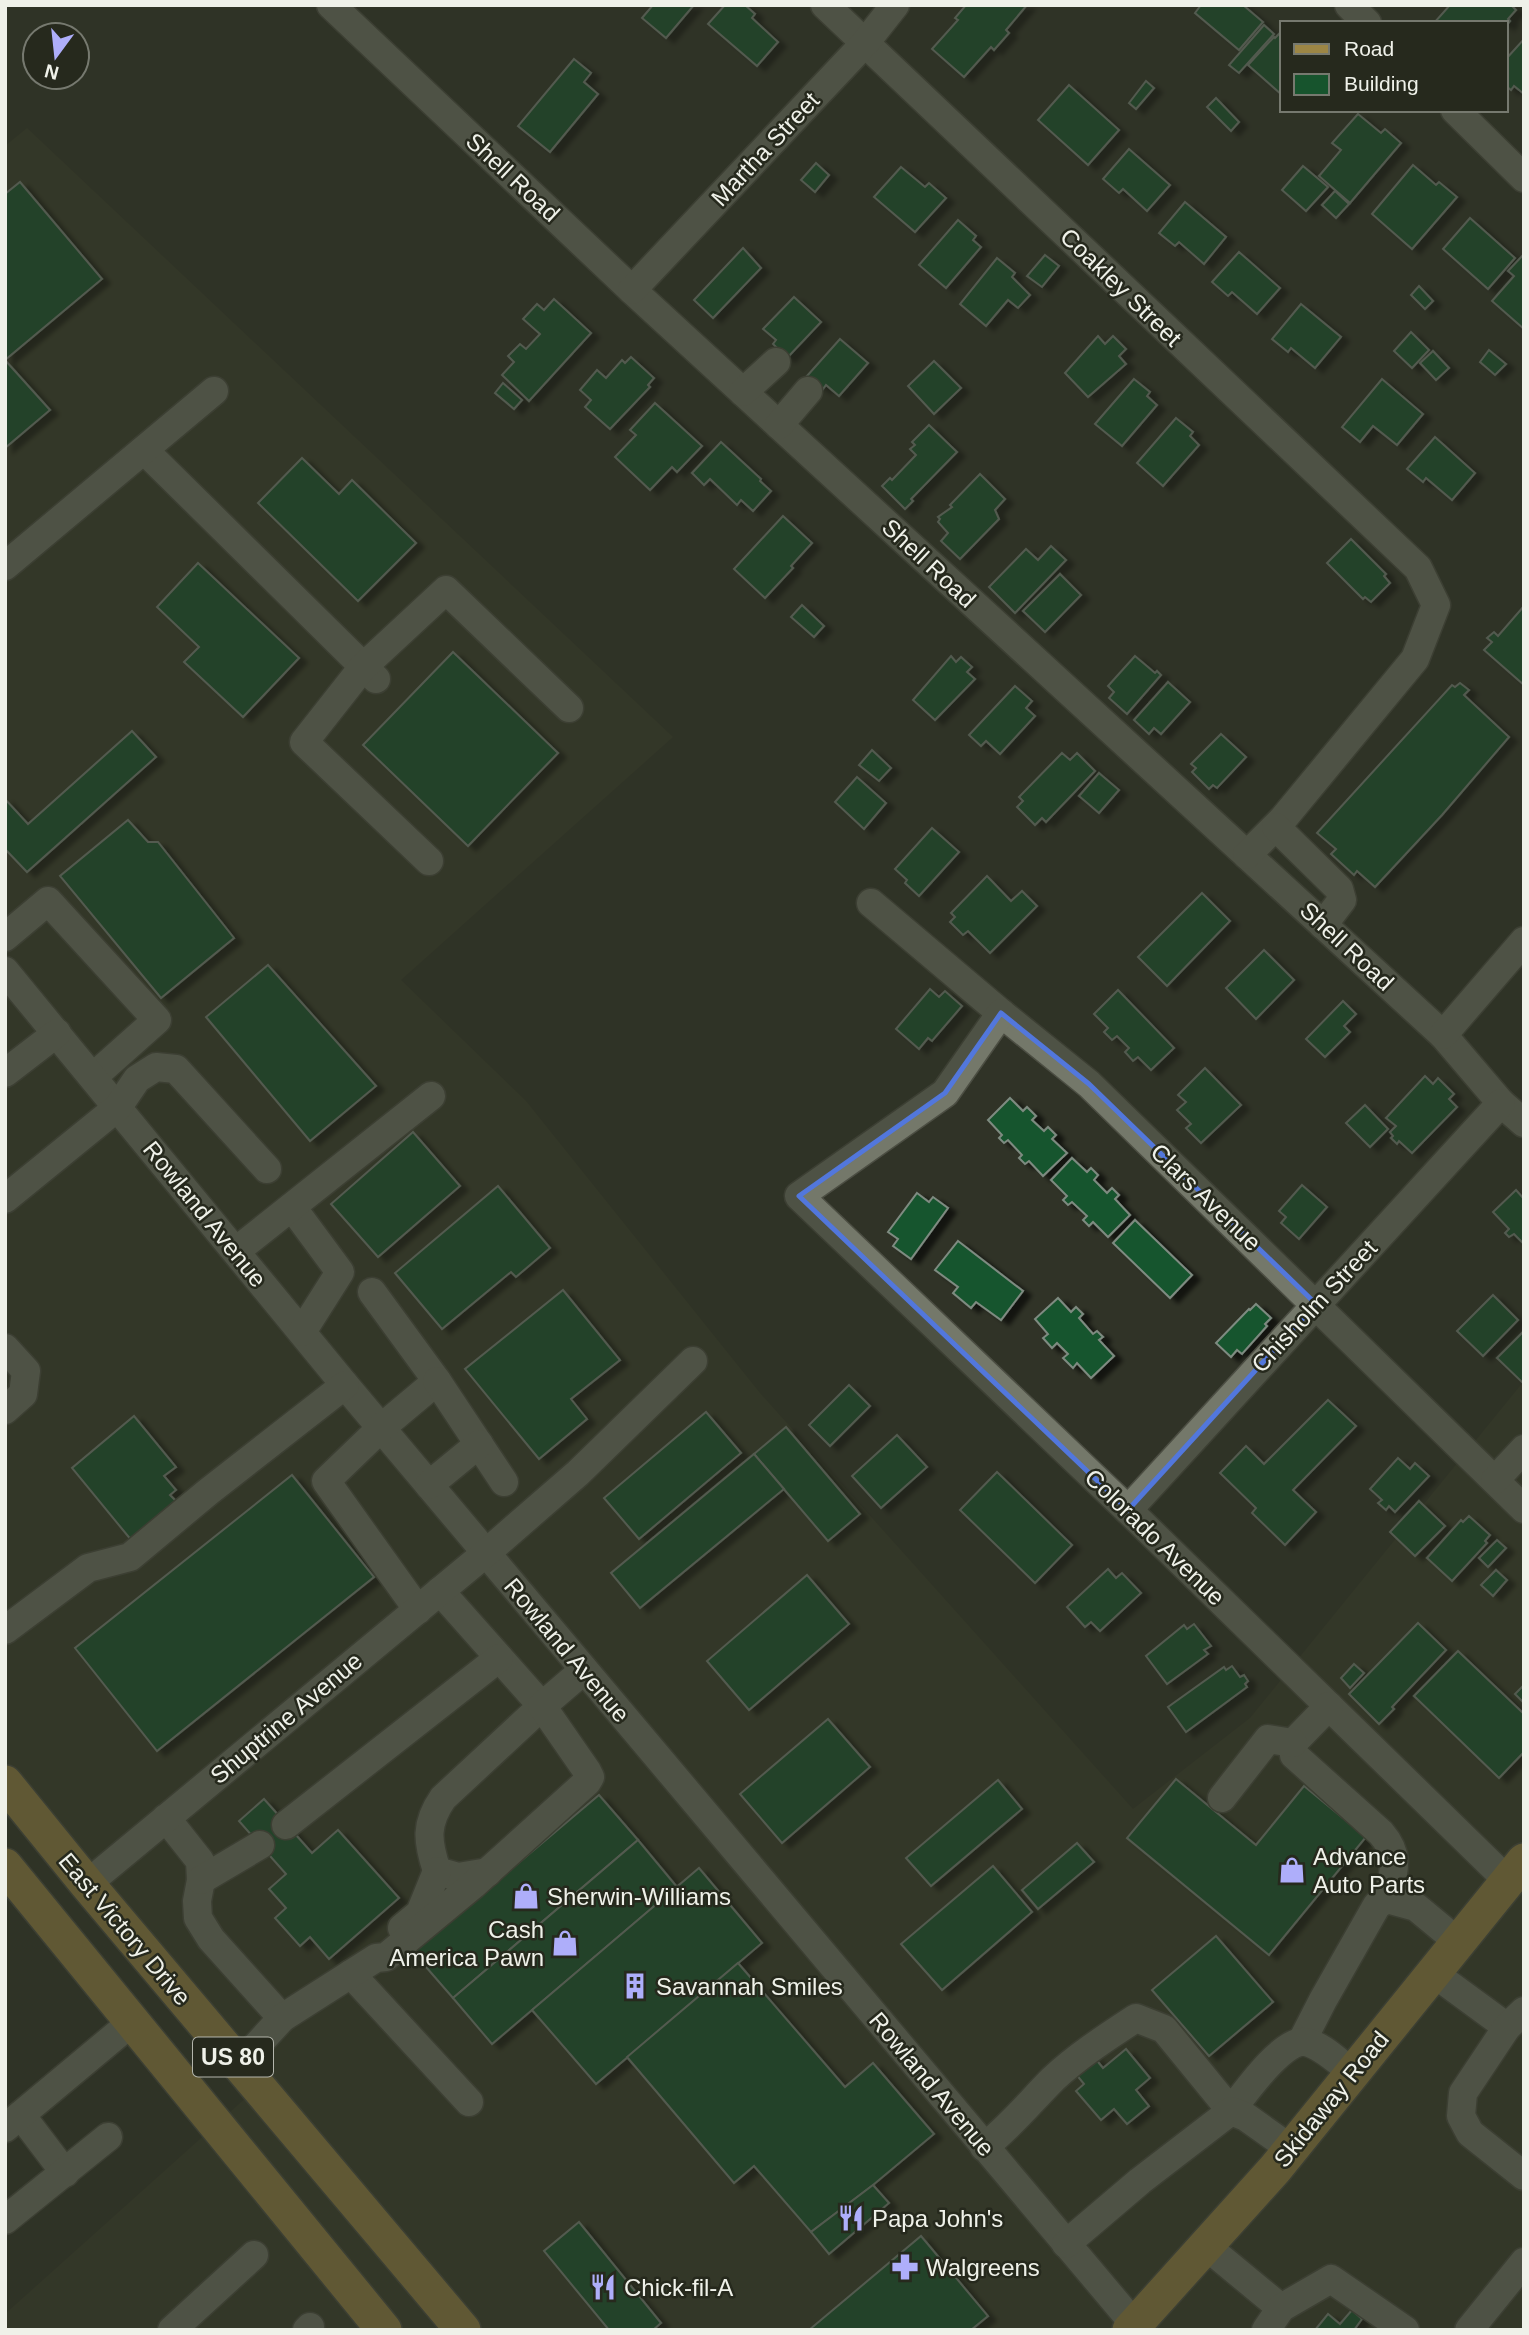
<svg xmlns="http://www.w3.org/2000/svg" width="1529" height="2335" font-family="Helvetica,sans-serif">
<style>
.built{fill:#393d2a}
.building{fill:#17542d;stroke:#7e8b81;stroke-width:2;filter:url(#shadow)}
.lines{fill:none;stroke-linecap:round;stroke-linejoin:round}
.minor-casing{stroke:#4c4e43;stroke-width:31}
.major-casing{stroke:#4c4e43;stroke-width:38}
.minor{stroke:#74786a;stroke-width:28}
.major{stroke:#9c8645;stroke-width:35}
.marked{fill:none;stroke:#5277dc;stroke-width:5;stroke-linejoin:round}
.labels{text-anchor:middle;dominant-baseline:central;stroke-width:5;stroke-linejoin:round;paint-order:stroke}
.shield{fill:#26291d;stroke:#b3b5ac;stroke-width:2}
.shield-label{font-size:23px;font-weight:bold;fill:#eff1e9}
.street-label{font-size:24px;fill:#eff1e9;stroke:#26291d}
.poi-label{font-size:24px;fill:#eff1e9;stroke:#26291d;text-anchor:start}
</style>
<defs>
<filter id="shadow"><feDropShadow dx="8" dy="4.5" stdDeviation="2" flood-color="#0009"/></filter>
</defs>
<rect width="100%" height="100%" fill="#303327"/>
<path class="built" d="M27,128L673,737L401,980L526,1101L760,1393L1133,1809L1250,1718L1524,1381V2330H5V2314L267,2079L5,1764V146Z"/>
<g class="building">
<path d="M653,5H694L666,38L642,18Z"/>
<path d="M725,5H745L755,14L752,18L778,42L757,66L708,24Z"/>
<path d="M966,5H1027L1006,30L1009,33L994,50L991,47L964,77L932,49L958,20L955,18Z"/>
<path d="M1201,5H1243L1263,22L1239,50L1195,13Z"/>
<path d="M1450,5H1511L1516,10L1508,19L1510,21L1506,26V23H1434Z"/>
<path d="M1264,25L1274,34L1239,73L1229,65Z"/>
<path d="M1279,34L1282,37V95L1248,65L1274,37L1275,38Z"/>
<path d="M1524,39V94L1514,86L1511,90L1506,86V59Z"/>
<path d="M574,59L591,73L584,82L598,94L550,152L518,126Z"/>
<path d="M1146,81L1154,88L1136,109L1129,103Z"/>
<path d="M1069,85L1119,130L1088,165L1038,120Z"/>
<path d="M1216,98L1239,122L1231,131L1207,107Z"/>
<path d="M1358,114L1381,133L1385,129L1401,143L1350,203L1319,176L1341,150L1332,143Z"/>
<path d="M1129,149L1170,185L1147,211L1123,189L1119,193L1103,179Z"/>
<path d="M816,163L829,175L815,192L801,180Z"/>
<path d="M1413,165L1436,185L1439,182L1457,197L1412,249L1372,214Z"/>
<path d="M1303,166L1328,187L1306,211L1282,190Z"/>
<path d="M901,167L925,187L929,183L946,198L915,232L874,197Z"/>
<path d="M20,182L102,279L5,360V194Z"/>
<path d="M1335,191L1349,204L1336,218L1322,205Z"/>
<path d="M1185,202L1226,237L1204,264L1179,242L1175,246L1159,233Z"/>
<path d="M1470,218L1515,258L1488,289L1443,249Z"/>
<path d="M958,220L976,236L973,240L981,247L946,288L919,265Z"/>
<path d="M743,248L761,268L713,318L694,300Z"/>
<path d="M1239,252L1280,288L1257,314L1232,292L1228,296L1212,282Z"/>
<path d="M1524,254V329L1492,301L1514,276L1508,271Z"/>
<path d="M1045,255L1059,266L1042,287L1027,276Z"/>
<path d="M997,258L1015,273L1012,277L1030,295L1018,308L1008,300L986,326L960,304Z"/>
<path d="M1419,286L1433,301L1425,309L1411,295Z"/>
<path d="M794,297L821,322L787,358L773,344L776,340L763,329Z"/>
<path d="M554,299L591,333L529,401L502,375L514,362L508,356L520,344L526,349L540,334L523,319L537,304L544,310Z"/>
<path d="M1301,304L1341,337L1315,368L1291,348L1288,352L1272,339Z"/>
<path d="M1411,332L1429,350L1412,368L1394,351Z"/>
<path d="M1098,336L1105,344L1113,336L1126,349L1119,356L1126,364L1088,397L1065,373Z"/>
<path d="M840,339L868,363L839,396L826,385L823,389L807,376Z"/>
<path d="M1489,350L1506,364L1495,375L1480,362Z"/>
<path d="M1433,351L1449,368L1436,380L1420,363Z"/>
<path d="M631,357L654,378L648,385L650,387L610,429L585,407L591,400L580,390L597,370L606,378L622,360L625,363Z"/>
<path d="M5,360L50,410L5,448Z"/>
<path d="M934,361L961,388L934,414L908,386Z"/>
<path d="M1134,379L1150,392L1147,396L1157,405L1122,446L1095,424Z"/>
<path d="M1382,379L1423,414L1397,445L1373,426L1360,442L1342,427Z"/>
<path d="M503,383L522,400L514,409L495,393Z"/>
<path d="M655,403L702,446L677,472L672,467L650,490L615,457L636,435L630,430Z"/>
<path d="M1176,418L1193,432L1190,436L1199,445L1163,486L1137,463Z"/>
<path d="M929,425L957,452L911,499L913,501L905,509L882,486L890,478L892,480L916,455L910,449L915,445L912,442Z"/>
<path d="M1435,437L1475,473L1452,500L1426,478L1423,482L1407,469Z"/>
<path d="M721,442L761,479L760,481L771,491L753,511L741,500L737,505L710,479L704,485L692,473Z"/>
<path d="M302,458L339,494L352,480L416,543L358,601L258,503Z"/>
<path d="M980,474L1005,499L995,510L999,519L960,559L941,541L948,533L938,522L940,519L938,517L952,507L950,505Z"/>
<path d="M783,516L812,543L791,566L793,568L765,598L734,569Z"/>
<path d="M1351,539L1386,574L1384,576L1390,583L1371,602L1365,597L1363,599L1327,563Z"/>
<path d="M1051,546L1066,560L1015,613L989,587L1026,549L1038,560Z"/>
<path d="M198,563L299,658L243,717L184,662L199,647L157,607Z"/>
<path d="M1060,574L1081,595L1045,632L1023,611Z"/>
<path d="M802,605L824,626L814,637L791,617Z"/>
<path d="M1524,606V685L1484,650L1492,642L1487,638L1494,632L1498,636Z"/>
<path d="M453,652L558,753L468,846L363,745Z"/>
<path d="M951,656L956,662L961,657L972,667L967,672L975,679L935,720L913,700Z"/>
<path d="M1135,656L1155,673L1157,671L1161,675L1127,714L1109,698L1114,692L1108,686Z"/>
<path d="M1168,682L1190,702L1161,734L1154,728L1149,734L1134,720Z"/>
<path d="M1460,683L1469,690L1464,695L1509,737L1442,815L1375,887L1357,871L1354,875L1331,854L1336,849L1317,833L1452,685L1455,687Z"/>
<path d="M1015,686L1032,701L1026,708L1035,716L1000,754L986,741L981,746L969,735Z"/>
<path d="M132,731L156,757L27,872L5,849V799L28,824Z"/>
<path d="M1221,734L1246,757L1217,788L1213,785L1209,789L1192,772L1196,768L1191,764Z"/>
<path d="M872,750L891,768L879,781L859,765Z"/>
<path d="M1062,753L1070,760L1077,753L1095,771L1046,822L1042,818L1035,825L1017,807L1023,801L1019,797Z"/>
<path d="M1099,773L1119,790L1099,813L1079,796Z"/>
<path d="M857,777L886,803L864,829L835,802Z"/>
<path d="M128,820L148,842H158L234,938L161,998L60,876Z"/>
<path d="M932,828L959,852L919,896L905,883L907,880L895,869Z"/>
<path d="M987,876L1011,901L1022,891L1037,906L990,953L968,931L963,935L950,922L955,917L951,913Z"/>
<path d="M1202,893L1230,921L1167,986L1138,957Z"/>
<path d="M1264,950L1294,980L1256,1019L1226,988Z"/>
<path d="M268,965L376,1086L310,1141L206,1017Z"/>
<path d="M930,989L939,997L945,991L962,1006L932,1041L928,1038L919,1049L896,1029Z"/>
<path d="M1118,990L1174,1048L1151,1070L1138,1057L1133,1061L1125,1052L1129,1048L1117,1036L1112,1040L1104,1032L1108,1028L1094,1014Z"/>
<path d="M1343,1001L1356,1014L1344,1026L1350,1032L1325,1057L1306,1039Z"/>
<path d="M1205,1068L1241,1105L1201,1143L1186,1128L1191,1124L1177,1110L1186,1102L1178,1095Z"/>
<path d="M1425,1076L1433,1084L1438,1078L1454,1094L1449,1099L1457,1107L1412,1153L1399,1141L1397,1144L1391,1138L1393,1136L1390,1132L1396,1126L1386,1118Z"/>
<path d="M1010,1098L1023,1111L1027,1107L1036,1116L1032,1120L1044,1131L1048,1127L1056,1135L1052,1139L1067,1153L1043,1176L1029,1161L1025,1164L1019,1158L1022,1155L1008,1140L1004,1143L999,1138L1002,1135L988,1120Z"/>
<path d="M1365,1105L1388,1129L1370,1147L1346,1123Z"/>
<path d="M413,1132L460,1186L378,1257L331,1204Z"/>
<path d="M1072,1158L1087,1172L1091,1168L1098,1175L1094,1180L1107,1193L1112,1188L1119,1195L1115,1199L1130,1215L1108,1237L1093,1222L1089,1226L1083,1220L1087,1216L1072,1202L1068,1205L1063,1200L1067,1196L1051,1180Z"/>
<path d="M1302,1185L1327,1207L1299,1239L1281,1223L1286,1217L1279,1211Z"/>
<path d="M498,1186L550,1248L516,1277L511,1272L442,1329L395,1273Z"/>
<path d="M1516,1190L1524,1199V1244L1514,1234L1509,1237L1505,1233L1509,1229L1493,1212Z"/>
<path d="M917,1193L929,1202L933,1197L948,1208L911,1259L893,1246L898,1239L888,1232Z"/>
<path d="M1135,1220L1192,1275L1170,1298L1113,1243Z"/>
<path d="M958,1241L1023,1291L1001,1320L976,1302L971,1308L953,1293L958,1287L935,1270Z"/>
<path d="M563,1290L620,1360L571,1399L587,1419L539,1459L465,1369Z"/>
<path d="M1493,1295L1518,1320L1483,1356L1457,1331Z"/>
<path d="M1058,1298L1071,1312L1076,1307L1083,1314L1079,1318L1093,1334L1097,1331L1103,1337L1099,1340L1114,1356L1091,1378L1077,1363L1073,1368L1063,1358L1068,1354L1057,1343L1052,1348L1043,1338L1048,1334L1035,1319Z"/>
<path d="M1256,1304L1271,1318L1265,1324L1267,1326L1242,1354L1237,1350L1231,1357L1216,1343L1249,1309L1250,1310Z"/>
<path d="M1524,1331V1384L1497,1358Z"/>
<path d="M849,1385L870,1406L830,1446L809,1425Z"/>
<path d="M1328,1400L1356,1426L1293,1490L1316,1512L1285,1545L1252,1513L1256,1508L1220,1473L1246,1446L1264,1464Z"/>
<path d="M706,1412L741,1453L639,1539L604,1498Z"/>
<path d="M134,1416L176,1467L164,1476L176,1490L170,1495L178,1503L132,1541L72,1468Z"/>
<path d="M786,1427L860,1514L828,1541L754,1454Z"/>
<path d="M897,1435L927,1467L881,1508L852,1476Z"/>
<path d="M754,1454L784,1489L640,1608L611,1573Z"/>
<path d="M1398,1458L1410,1469L1415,1463L1429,1476L1395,1512L1389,1506L1386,1510L1378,1503L1382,1500L1370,1489Z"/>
<path d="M997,1472L1072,1545L1035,1583L960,1510Z"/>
<path d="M292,1475L374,1577L157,1751L75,1648Z"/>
<path d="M1419,1501L1445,1526L1415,1556L1390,1532Z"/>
<path d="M1469,1516L1490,1535L1485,1541L1487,1543L1452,1581L1427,1558L1461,1520L1463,1522Z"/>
<path d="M1497,1540L1506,1548L1488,1567L1479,1558Z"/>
<path d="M1108,1569L1116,1578L1122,1573L1141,1593L1100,1631L1091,1622L1085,1627L1067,1607Z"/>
<path d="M1496,1570L1507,1580L1493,1596L1481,1585Z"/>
<path d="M807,1575L849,1624L749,1710L707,1661Z"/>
<path d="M1418,1623L1446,1650L1392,1707L1394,1709L1379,1724L1349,1694Z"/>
<path d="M1194,1624L1211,1646L1204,1650L1208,1654L1167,1684L1146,1656L1184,1625L1187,1629Z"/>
<path d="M1458,1651L1524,1714V1752L1499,1778L1414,1696Z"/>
<path d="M1354,1664L1364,1673L1350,1688L1341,1678Z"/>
<path d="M1232,1666L1240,1677L1244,1675L1248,1681L1245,1684L1247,1687L1186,1732L1168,1707L1224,1667L1226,1670Z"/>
<path d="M1524,1685V1703L1515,1694Z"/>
<path d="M828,1719L870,1767L782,1843L740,1794Z"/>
<path d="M1176,1779L1256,1845L1304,1786L1366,1837L1269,1955L1127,1838Z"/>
<path d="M998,1780L1022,1809L931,1886L906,1858Z"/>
<path d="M599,1795L638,1840L453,1998L413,1952Z"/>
<path d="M264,1799L312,1853L338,1830L399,1898L329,1959L310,1937L300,1946L275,1918L286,1908L269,1889L286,1874L239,1821Z"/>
<path d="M638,1840L677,1887L492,2044L453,1998Z"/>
<path d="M1077,1843L1094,1862L1038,1909L1022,1890Z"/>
<path d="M993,1866L1032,1912L942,1990L901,1944Z"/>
<path d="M699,1868L762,1943L596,2084L532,2010Z"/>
<path d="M1216,1936L1273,2002L1209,2056L1152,1990Z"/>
<path d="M738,1963L845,2087L873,2063L934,2134L873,2185L811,2232L754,2166L734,2183L627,2057Z"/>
<path d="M1126,2049L1150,2078L1136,2090L1149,2106L1127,2124L1114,2109L1101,2120L1076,2091L1084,2084L1075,2073L1094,2057L1103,2068Z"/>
<path d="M873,2185L889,2203L829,2254L811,2232Z"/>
<path d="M579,2222L661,2323L653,2330H609L544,2251Z"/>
<path d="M921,2236L988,2316L971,2330H809Z"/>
<path d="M1352,2310L1362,2319L1354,2330H1315L1328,2314L1340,2324Z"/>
</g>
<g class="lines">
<g class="minor-casing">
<g id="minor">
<path d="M331,5L632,290L1443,1035L1501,1103L1524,1123"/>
<path d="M825,5L1418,568L1436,605L1415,659L1283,819L1247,855"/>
<path d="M1349,5L1367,23"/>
<path d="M1455,110L1524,178"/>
<path d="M632,290L865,43L895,5"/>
<path d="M743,392L776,362"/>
<path d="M779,425L808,391"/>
<path d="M144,450L376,679"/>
<path d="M5,566L214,391"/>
<path d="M1276,827L1339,889L1342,900L1323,925"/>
<path d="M429,861L304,742L363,667L446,590L569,708"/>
<path d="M871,903L1001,1013L1089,1084L1524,1509"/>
<path d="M5,937L48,901L157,1020L93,1077"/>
<path d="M5,971L345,1385L1135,2325L1141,2330"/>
<path d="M1001,1013L945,1093L799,1196L1128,1510L1507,1880"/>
<path d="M1443,1035L1524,941"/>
<path d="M5,1073L57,1033"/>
<path d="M5,1199L118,1107L137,1079L156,1067L176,1069L267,1169"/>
<path d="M292,1207L340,1272L302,1332"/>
<path d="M236,1251L431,1096"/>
<path d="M372,1292L437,1381L381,1428L326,1481L418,1610"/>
<path d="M5,1348L26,1371L23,1394L5,1410"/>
<path d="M437,1381L504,1482"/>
<path d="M1495,1480L1524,1449"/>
<path d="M429,1485L479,1444"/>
<path d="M1128,1510L1501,1103"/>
<path d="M440,1591L542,1706L443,1798C425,1824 427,1841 437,1871L458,1877L488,1872"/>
<path d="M5,1630L88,1568L130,1557L208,1492L345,1385"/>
<path d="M1293,1743L1294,1755L1381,1833C1401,1856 1394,1872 1387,1899"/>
<path d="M1293,1743L1329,1706"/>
<path d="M1222,1798L1268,1739L1293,1743"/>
<path d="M166,1818L200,1861L201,1880L197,1901L198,1918L211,1939L282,2018"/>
<path d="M286,1825L499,1658"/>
<path d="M201,1880L260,1845"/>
<path d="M87,1884L486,1553L578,1473L693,1361"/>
<path d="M402,1928L420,1913L437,1871"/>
<path d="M1432,1972L1507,2027"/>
<path d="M351,1974L469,2102"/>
<path d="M1524,2011L1507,2027L1463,2093L1461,2116L1470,2133L1524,2176"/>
<path d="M1302,2041L1323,2000L1377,1905L1387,1899L1416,1907L1457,1941"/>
<path d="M239,2065L282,2018L376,1958L386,1957L473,1885L587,1782L590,1777L587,1771L542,1706L584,1670"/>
<path d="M21,2115L65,2173"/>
<path d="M5,2128L132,2022"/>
<path d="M984,2147C1010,2127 1030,2102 1053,2079C1079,2055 1107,2037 1136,2018L1164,2029L1231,2111C1244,2094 1284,2037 1306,2042C1323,2046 1338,2062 1352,2072"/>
<path d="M5,2220L108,2137"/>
<path d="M1066,2244L1140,2181L1231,2111L1246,2117L1291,2149"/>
<path d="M1206,2246L1281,2308"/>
<path d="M172,2330L254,2255"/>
<path d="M307,2330L310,2327"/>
<path d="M1266,2330L1281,2308L1331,2279L1405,2330"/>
<path d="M1469,2330L1524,2262"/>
</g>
</g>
<g class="major-casing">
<g id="major">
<path d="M5,1783L87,1884L463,2330"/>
<path d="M5,1866L384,2330"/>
<path d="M1130,2330L1275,2169L1524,1861"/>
</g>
</g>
<use href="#minor" class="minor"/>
<use href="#major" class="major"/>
</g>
<path d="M0 0H1529V2335H0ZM1001,1013L1089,1084L1316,1304L1128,1510L799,1196L945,1093Z" fill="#303327" fill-opacity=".55" fill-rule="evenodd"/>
<path class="marked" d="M1001,1013L1089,1084L1316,1304L1128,1510L799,1196L945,1093Z"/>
<defs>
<g id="shop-bare" transform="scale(2.1)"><path d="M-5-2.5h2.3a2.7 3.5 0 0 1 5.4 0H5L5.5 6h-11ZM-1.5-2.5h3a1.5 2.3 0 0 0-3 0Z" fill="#aeaefa" stroke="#26291d" stroke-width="2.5" paint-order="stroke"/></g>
<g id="building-bare" transform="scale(2.1)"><path d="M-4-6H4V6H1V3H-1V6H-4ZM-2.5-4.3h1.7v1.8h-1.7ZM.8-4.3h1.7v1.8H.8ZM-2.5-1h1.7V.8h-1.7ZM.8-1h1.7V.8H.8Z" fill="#aeaefa" stroke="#26291d" stroke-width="2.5" paint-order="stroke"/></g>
<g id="restaurant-bare" transform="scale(2.1)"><path d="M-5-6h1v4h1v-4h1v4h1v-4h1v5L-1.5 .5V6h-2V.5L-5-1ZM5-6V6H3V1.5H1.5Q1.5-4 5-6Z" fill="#aeaefa" stroke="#26291d" stroke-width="2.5" paint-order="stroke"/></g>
<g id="pharmacy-bare" transform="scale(2.1)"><path d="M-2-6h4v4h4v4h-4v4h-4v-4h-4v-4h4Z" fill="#aeaefa" stroke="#26291d" stroke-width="2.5" paint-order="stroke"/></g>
</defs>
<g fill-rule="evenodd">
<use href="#shop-bare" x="1292" y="1870"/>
<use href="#shop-bare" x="526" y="1896"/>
<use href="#shop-bare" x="565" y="1943"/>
<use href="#building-bare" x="635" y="1986"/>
<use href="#restaurant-bare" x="851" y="2218"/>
<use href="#pharmacy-bare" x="905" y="2267"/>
<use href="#restaurant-bare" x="603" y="2287"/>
</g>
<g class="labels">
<rect class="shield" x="193" y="2037.5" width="80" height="39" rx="5"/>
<g class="shield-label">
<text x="233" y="2057">US 80</text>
</g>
<g class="street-label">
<text transform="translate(765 149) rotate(-47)">Martha Street</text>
<text transform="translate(513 177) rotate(43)">Shell Road</text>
<text transform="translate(1121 287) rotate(44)">Coakley Street</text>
<text transform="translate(929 563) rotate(43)">Shell Road</text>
<text transform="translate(1347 946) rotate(43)">Shell Road</text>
<text transform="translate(1206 1197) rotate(44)">Clars Avenue</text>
<text transform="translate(205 1214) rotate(51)">Rowland Avenue</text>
<text transform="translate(1314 1306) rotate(-47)">Chisholm Street</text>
<text transform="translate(1155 1537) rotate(44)">Colorado Avenue</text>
<text transform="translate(567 1650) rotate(50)">Rowland Avenue</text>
<text transform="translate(286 1718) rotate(-40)">Shuptrine Avenue</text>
<text transform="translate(125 1929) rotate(50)">East Victory Drive</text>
<text transform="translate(932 2084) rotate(50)">Rowland Avenue</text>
<text transform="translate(1331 2099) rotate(-51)">Skidaway Road</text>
</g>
<g class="poi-label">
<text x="1313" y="1856">Advance<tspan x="1313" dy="28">Auto Parts</tspan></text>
<text x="547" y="1896">Sherwin-Williams</text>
<text x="544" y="1929" text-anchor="end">Cash<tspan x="544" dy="28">America Pawn</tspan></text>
<text x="656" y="1986">Savannah Smiles</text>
<text x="872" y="2218">Papa John's</text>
<text x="926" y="2267">Walgreens</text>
<text x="624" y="2287">Chick-fil-A</text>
</g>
</g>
<rect width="1529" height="2335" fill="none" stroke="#eff1e9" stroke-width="14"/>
<rect x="1280" y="21" width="228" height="91" fill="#26291d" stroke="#76796f" stroke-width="2"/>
<rect x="1294" y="44" width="35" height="10" fill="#9c8645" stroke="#76796f" stroke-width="2"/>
<text x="1344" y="56" font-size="21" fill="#eff1e9">Road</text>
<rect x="1294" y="74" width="35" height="21" fill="#17542d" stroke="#76796f" stroke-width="2"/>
<text x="1344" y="91" font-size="21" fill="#eff1e9">Building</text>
<g transform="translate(56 56) rotate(195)"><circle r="33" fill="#26291d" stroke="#76796f" stroke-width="2"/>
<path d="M0-5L12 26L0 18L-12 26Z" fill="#aeaefa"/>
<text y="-10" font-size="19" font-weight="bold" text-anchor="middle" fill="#eff1e9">N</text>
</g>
</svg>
